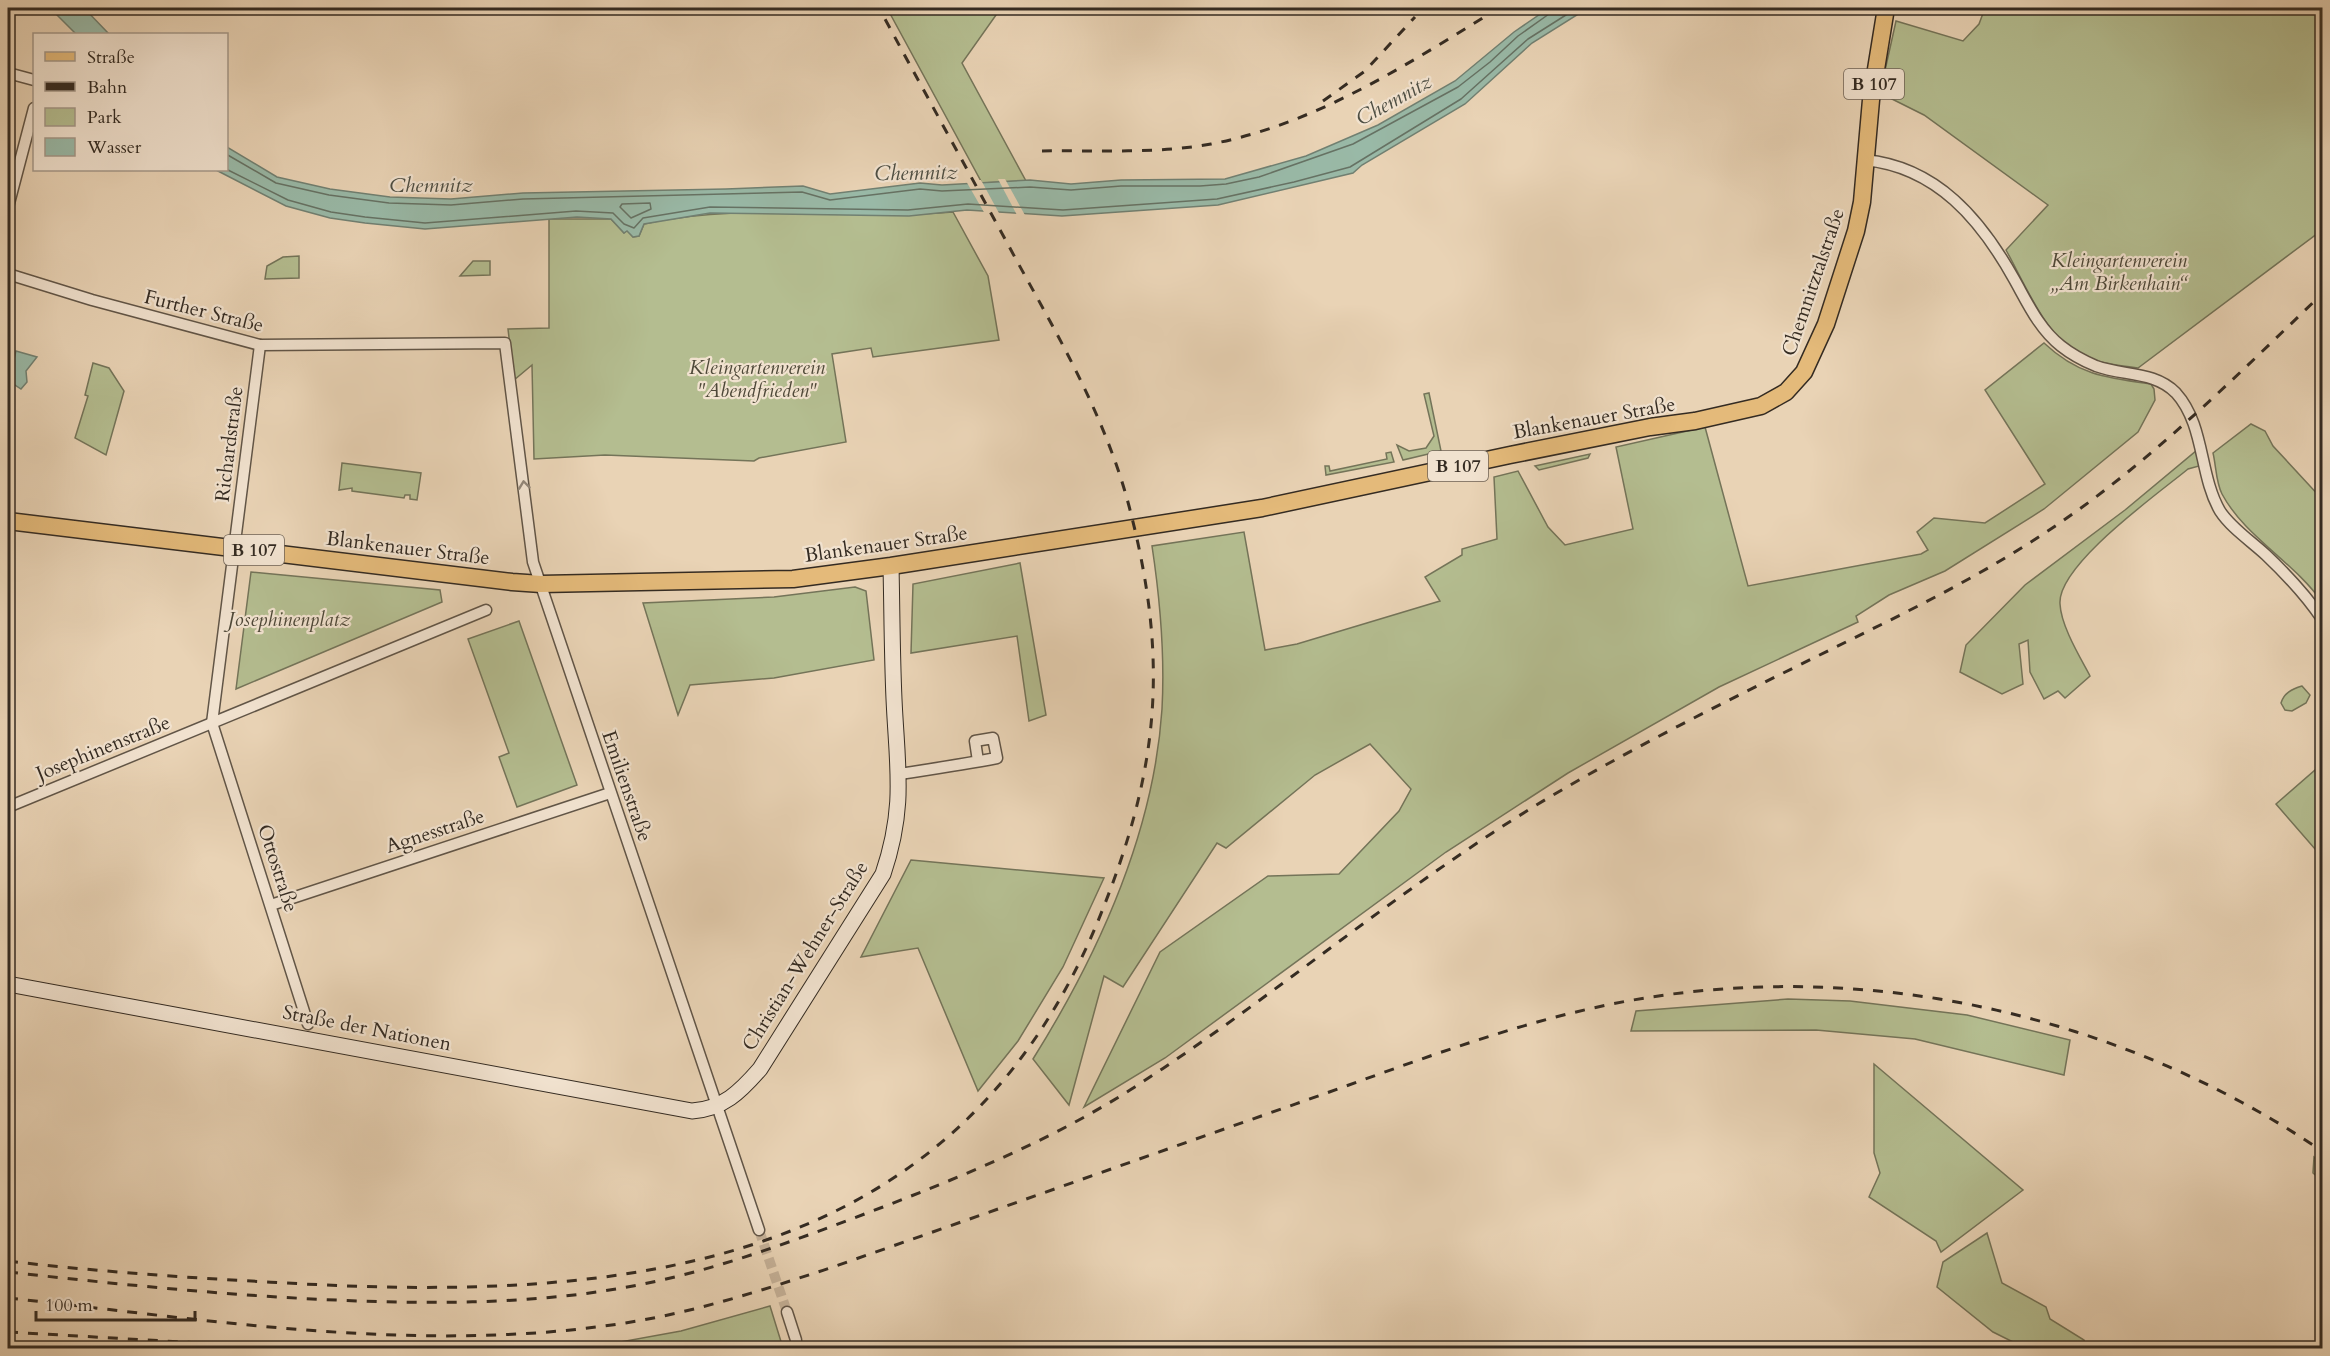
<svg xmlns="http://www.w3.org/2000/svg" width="2330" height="1356" font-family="Cardo,serif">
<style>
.green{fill:#b4bd90;stroke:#747459;stroke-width:1.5}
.water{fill:#99b9a7;stroke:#718072;stroke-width:1.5}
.pier{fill:#e9d3b5}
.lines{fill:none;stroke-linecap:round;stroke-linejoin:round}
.shore{stroke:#667264;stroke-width:1.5}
.minor-tunnel{stroke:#c5b198;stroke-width:10;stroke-dasharray:10 5;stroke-linecap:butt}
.minor-casing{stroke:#615547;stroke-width:13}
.secondary-casing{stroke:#342b22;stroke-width:17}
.primary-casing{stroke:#342b22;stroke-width:19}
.minor{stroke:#f1e2cf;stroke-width:10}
.secondary{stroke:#f1e2cf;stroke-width:15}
.primary{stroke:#e4ba7a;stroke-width:16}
.rail{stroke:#342b22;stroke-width:3;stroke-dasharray:10 10;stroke-linecap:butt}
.oneway{stroke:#928678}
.labels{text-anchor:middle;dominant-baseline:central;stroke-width:4.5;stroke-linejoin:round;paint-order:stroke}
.shield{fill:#f1e2cf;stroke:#6d6256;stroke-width:1.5}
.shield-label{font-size:18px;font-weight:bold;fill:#342b22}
.park-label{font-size:20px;font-style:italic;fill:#4e4838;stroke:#f1e2cf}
.street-label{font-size:20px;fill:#342b22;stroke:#f1e2cf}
.water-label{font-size:21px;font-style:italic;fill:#4d4e43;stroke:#f1e2cf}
</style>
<rect width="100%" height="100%" fill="#e9d3b5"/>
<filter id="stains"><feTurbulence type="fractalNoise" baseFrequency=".00333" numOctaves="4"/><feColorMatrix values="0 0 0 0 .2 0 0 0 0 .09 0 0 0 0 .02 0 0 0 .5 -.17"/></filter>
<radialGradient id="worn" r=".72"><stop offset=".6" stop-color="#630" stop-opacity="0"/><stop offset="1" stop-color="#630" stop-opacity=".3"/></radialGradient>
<g class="green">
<path d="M887,8H1001L962,63L1026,181L982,183Z"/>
<path d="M1985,8H2322V230L2138,368C2121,366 2100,363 2084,357C2048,342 2024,282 2006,250L2048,205L1924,115L1880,93L1896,21L1963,41L1979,24Z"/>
<path d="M953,212L988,276L999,340L873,357L871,348L832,354L846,442L759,458L754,461L605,455L534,459L532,365L514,380L508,329L549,328V219H611L624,233L627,230L633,237L639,236L644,224C744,201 850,221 953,212Z"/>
<path d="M299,256V278L265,279L267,266L283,257Z"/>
<path d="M473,261H490V275L460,276Z"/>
<path d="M2044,343C2078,375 2106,378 2151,384L2154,389L2155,400L2138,432L2044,509L1945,571L1889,595L1856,616L1858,622L1719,687L1568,773L1446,852L1165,1058L1084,1107L1160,952L1268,876L1339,874L1399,811L1411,789L1370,744L1315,775L1226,848L1217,843L1123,987L1104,976L1069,1105L1033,1059C1098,955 1154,833 1162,709C1165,654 1160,599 1152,546L1244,532L1265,650L1297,644L1440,601L1425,577L1462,555V549L1497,539L1494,477L1518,471L1548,527L1565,545L1633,529L1616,447L1705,427L1748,586L1921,554L1928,550L1917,532L1934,518L1985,523L2045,484L1985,390Z"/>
<path d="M93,363L109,368L124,391L106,455L75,438L88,396L85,395Z"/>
<path d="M1429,393L1441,451L1403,460L1397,445L1409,451L1426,448L1434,436L1424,394Z"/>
<path d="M2251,424L2265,431L2273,446L2322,499V602C2294,562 2245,537 2222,494C2216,483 2216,465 2213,453Z"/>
<path d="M2196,451L2199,466L2188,469C2159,493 2057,565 2060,604C2061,626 2080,657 2090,676L2065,698L2058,691L2044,699L2030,672L2028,640L2019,644L2023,684L2002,694L1960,672L1966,645L2025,585L2125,510Z"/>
<path d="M1391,452L1394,462L1326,475L1325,466H1329L1330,471L1387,459L1386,453Z"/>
<path d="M1590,454L1588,458L1539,470L1535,466Z"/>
<path d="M342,463L421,473L417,500L410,499V495H405L404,498L352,491V488L339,490Z"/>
<path d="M1020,563L1046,715L1029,721L1017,636L911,653L913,584Z"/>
<path d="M251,572L440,590L442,602L236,689Z"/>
<path d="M855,587L866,591L874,660L774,678L690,685L678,715L643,603L774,597Z"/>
<path d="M519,621L577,785L517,807L499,757L509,753L468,639Z"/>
<path d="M2302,686L2310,695L2306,703L2292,711L2285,710L2281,703C2284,693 2292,689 2302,686Z"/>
<path d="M2322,764V857L2276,804Z"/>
<path d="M911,860L1104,878L1063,967L1018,1041L978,1091L918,948L861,957Z"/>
<path d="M1788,999L1850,1001L1967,1015L2070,1040L2064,1075L1915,1039L1816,1030L1631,1031L1636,1011Z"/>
<path d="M1874,1064L2023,1190L1941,1252L1936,1241L1869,1197L1880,1173L1874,1153Z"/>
<path d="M2314,1157L2322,1164V1181L2313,1173Z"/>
<path d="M1987,1233L2002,1283L2046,1307L2050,1319L2084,1340L2086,1348H2025L1993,1332L1937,1287L1943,1262Z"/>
<path d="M770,1306L783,1348H610L609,1344L681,1331Z"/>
</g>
<g class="water">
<path d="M50,8H84L109,34H76Z"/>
<path d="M1549,8H1588L1532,43L1465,104L1362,165L1353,173L1218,205L1062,216L967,210L909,216L710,213L644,224L639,236L633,237L627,231L624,233L611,219L577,217L425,229L365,223L330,218L286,206L216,170H226L227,147L277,177L330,189L390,197L451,199L523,193L726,189L803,186L830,194L920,183L942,185L1030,180L1071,184L1121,180L1225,179L1306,156L1378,125L1455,81L1514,32Z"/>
<path d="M16,351L37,357L26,371L27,382L21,389L9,381V378Z"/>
</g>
<g class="pier">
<path d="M998,179H1005L1026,217H1018Z"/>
<path d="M981,180L1000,215L985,214L966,181Z"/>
</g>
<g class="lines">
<g class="shore">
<path d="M226,154L276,183L329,195L389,203L451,205L523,199L802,192L830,200L920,189L942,191L1030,187L1071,190L1121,186H1200L1226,184L1259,177L1353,144L1458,87L1490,62L1518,36L1549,14L1551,8"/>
<path d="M226,169L288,200L331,212L365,217L425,223L576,211L613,213L624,224L634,228L643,218L710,207L908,210L968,204L1063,210L1217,199L1294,182L1350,167L1461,99L1528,39L1577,8"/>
<path d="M650,203L651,209L631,218L620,207L622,204Z"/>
</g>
<path class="minor-tunnel" d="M759,1230L787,1312"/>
<g class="minor-casing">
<g id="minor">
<path d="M8,73L34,80"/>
<path d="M1865,160C1937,167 1981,220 2014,279C2027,302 2039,329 2061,346C2071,354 2084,361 2096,366C2123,376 2155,371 2176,393C2205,425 2199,475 2220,511C2231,528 2251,541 2266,555C2287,575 2306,595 2322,619"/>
<path d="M8,207L34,108"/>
<path d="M8,274L92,300L260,345L505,343L533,562L759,1230"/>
<path d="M260,345L212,723L308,1024"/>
<path d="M900,774C932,769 965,764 997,758L993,738L975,741L978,761"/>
<path d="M8,807L486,610"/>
<path d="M271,905L610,793"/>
<path d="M787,1312L796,1340"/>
</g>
</g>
<g class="secondary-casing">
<path id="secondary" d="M8,984L692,1111C723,1109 740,1092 760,1069L883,874C906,806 897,767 894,699C892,654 892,610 891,566"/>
</g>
<g class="primary-casing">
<path id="primary" d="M8,521L512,582L541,584L793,579L891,566L1262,508L1510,455L1650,427L1695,421L1761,406L1786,392L1804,372L1826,324L1856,231L1862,202L1871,100L1886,8"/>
</g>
<use href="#minor" class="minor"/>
<use href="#secondary" class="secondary"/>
<use href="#primary" class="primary"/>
<g class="rail">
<path d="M1323,101L1365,71L1415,17"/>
<path d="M1042,151C1097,150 1156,154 1211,144C1317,124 1409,63 1499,8"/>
<path d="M8,1261C100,1272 193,1278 286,1283C620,1302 953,1273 1098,921C1159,772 1170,663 1129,506C1106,419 1061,341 1018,263C972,178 925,93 879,8"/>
<path d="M8,1272C125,1285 242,1297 360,1301C451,1304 543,1303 633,1286C719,1270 801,1238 883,1207C968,1174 1053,1139 1130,1090C1277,996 1409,879 1560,791C1654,736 1753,688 1850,640C1913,609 1975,578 2034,540C2141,472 2231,381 2322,294"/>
<path d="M8,1298C213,1320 419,1355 625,1323C696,1312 763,1290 830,1268C982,1215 1133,1161 1284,1108C1391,1071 1496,1028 1607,1005C1853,954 2115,1011 2322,1151"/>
<path d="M8,1332L234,1345L355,1343"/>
</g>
</g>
<defs><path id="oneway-chevron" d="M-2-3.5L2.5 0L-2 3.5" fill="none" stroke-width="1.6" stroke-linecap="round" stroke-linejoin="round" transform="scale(1.5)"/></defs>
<use class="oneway" href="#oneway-chevron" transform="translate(524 485) rotate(-97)"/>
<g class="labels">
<g class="shield">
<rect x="1844" y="69" width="60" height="30" rx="4.5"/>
<rect x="1428" y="451" width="60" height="30" rx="4.5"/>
<rect x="224" y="535" width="60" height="30" rx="4.5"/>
</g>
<g class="shield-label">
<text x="1874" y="84">B 107</text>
<text x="1458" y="466">B 107</text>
<text x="254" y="550">B 107</text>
</g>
<g class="park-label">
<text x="2119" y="260">Kleingartenverein<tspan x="2119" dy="23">„Am Birkenhain“</tspan></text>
<text x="757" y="367">Kleingartenverein<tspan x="757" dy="23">"Abendfrieden"</tspan></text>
<text x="289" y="619">Josephinenplatz</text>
</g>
<g class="street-label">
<text transform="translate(1813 282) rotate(-71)">Chemnitztalstraße</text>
<text transform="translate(204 311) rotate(14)">Further Straße</text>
<text transform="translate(1594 418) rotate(-10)">Blankenauer Straße</text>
<text transform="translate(229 444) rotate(-83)">Richardstraße</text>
<text transform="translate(886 544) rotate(-8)">Blankenauer Straße</text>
<text transform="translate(408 548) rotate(7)">Blankenauer Straße</text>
<text transform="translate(103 748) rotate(-22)">Josephinenstraße</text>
<text transform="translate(627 786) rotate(71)">Emilienstraße</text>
<text transform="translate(435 831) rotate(-18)">Agnesstraße</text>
<text transform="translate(278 868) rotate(72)">Ottostraße</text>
<text transform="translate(805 956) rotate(-58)">Christian-Wehner-Straße</text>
<text transform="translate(367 1028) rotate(11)">Straße der Nationen</text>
</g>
<g class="water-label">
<text transform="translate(1394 100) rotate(-29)">Chemnitz</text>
<text transform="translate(916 173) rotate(-1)">Chemnitz</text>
<text x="431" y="185">Chemnitz</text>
</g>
</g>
<rect width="2330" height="1356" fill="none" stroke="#e9d3b5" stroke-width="30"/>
<rect x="9" y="9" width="2312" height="1338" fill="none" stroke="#342b22" stroke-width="3"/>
<rect x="15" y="15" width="2300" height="1326" fill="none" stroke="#342b22" stroke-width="1.5"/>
<rect x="33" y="33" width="195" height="138" fill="#f1e2cf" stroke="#a5998a" stroke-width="1.5"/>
<rect x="45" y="52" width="30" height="9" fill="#e4ba7a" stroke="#a5998a" stroke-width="1.5"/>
<text x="87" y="63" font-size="18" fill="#342b22">Straße</text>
<rect x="45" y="82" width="30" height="9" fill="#342b22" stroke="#a5998a" stroke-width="1.5"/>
<text x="87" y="93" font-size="18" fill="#342b22">Bahn</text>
<rect x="45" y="108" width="30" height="18" fill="#b4bd90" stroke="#a5998a" stroke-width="1.5"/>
<text x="87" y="123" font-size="18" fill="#342b22">Park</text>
<rect x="45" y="138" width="30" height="18" fill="#99b9a7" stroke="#a5998a" stroke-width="1.5"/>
<text x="87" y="153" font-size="18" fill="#342b22">Wasser</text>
<path d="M36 1311v9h159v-9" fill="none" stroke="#342b22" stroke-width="3"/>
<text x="45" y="1311" font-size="18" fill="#342b22" stroke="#f1e2cf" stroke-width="4.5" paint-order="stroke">100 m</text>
<rect width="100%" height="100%" filter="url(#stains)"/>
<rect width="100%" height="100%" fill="url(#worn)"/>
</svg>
